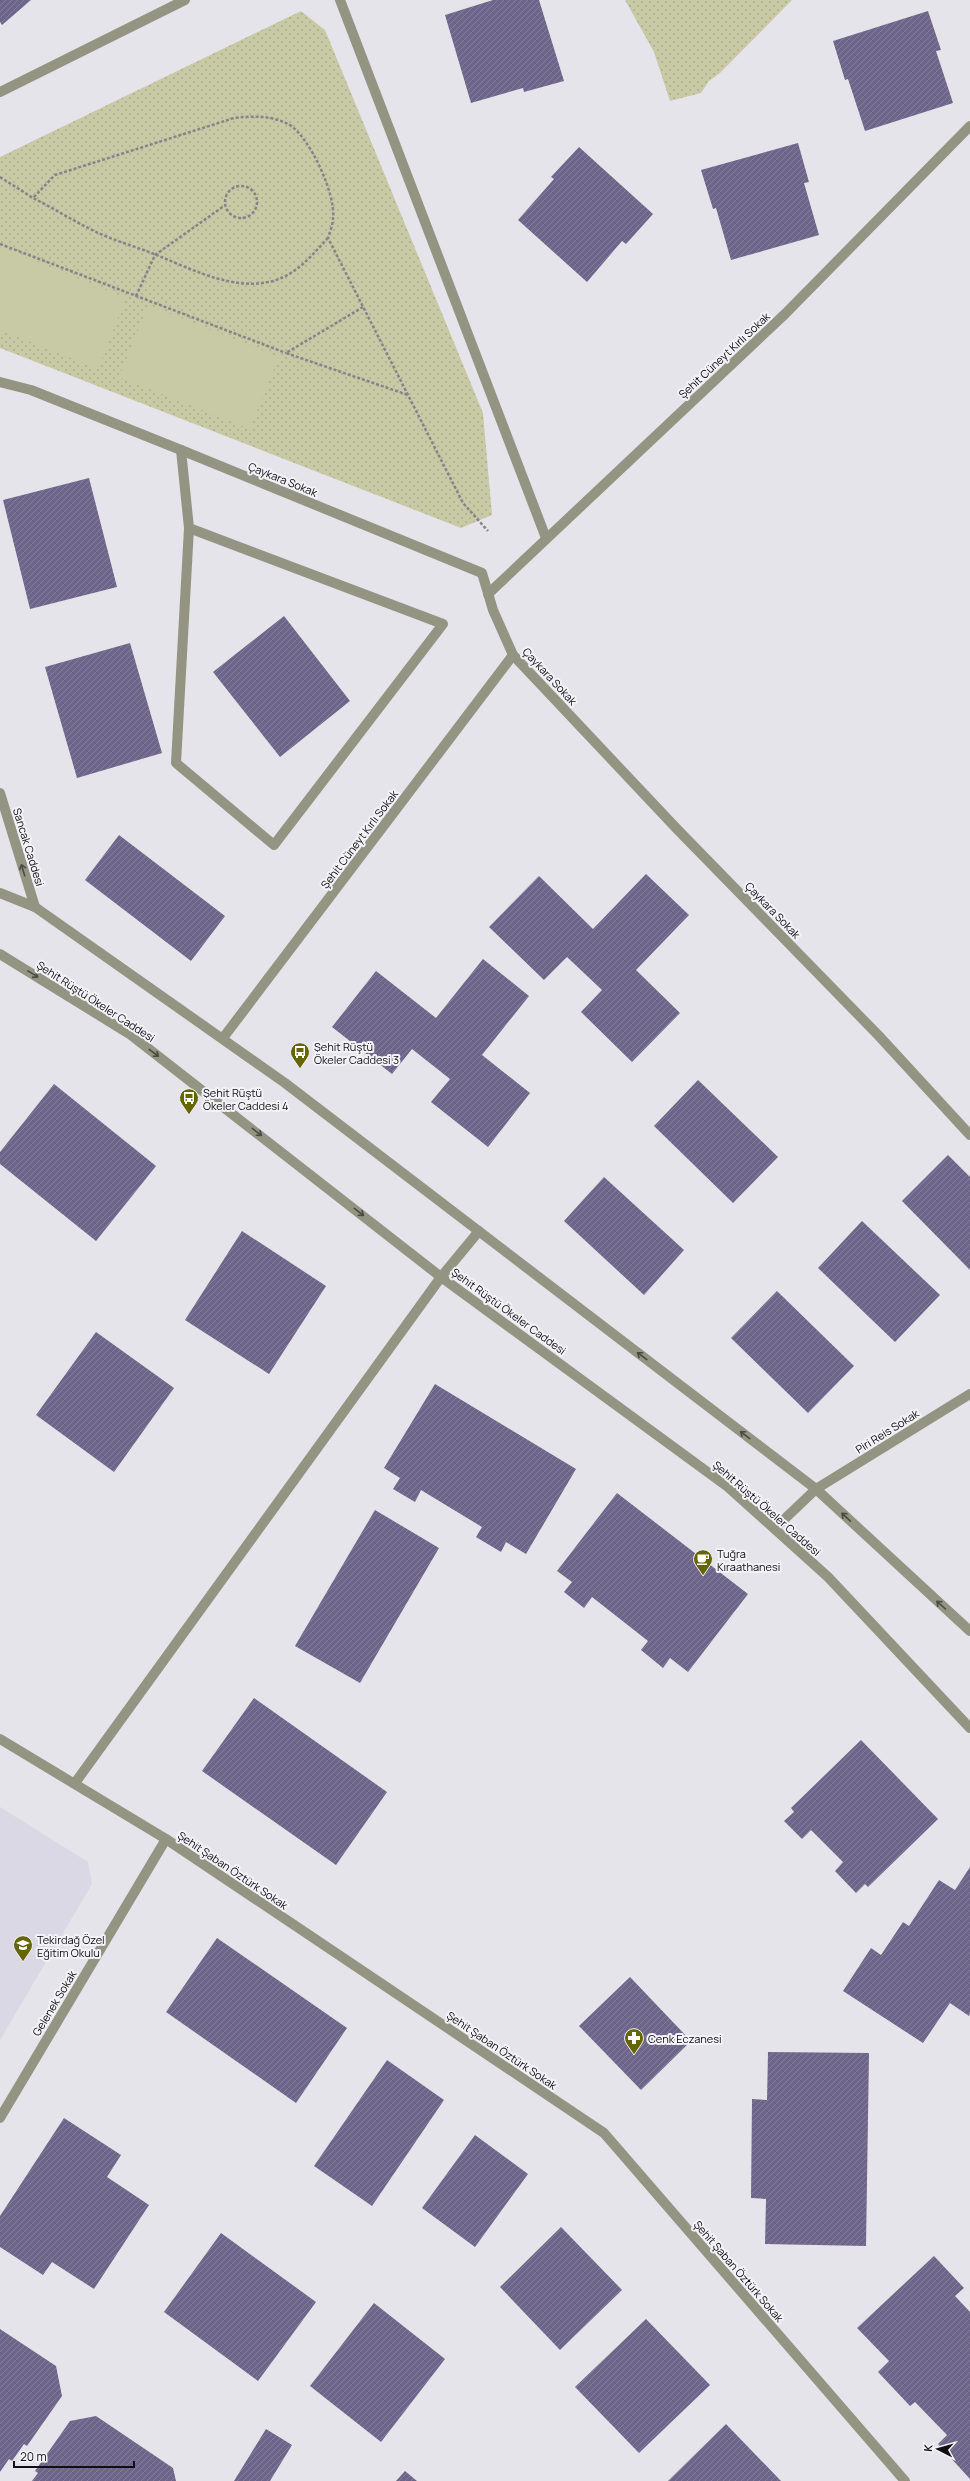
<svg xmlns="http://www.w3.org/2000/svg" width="970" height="2481" font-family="Manrope,sans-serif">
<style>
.built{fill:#dbd8e5}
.grass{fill:url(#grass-dots)}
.garden{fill:#c8caa5}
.building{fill:url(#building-hatch)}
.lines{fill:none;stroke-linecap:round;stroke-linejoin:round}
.path{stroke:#858489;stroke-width:2.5;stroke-dasharray:3 2;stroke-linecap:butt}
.minor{stroke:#939582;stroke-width:10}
.oneway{stroke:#4a4b44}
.labels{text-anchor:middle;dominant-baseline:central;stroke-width:4;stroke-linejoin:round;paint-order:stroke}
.street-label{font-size:11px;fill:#0f0f11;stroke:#f3f2f8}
.poi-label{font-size:11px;fill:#0f0f11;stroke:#f3f2f8;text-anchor:start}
</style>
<defs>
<pattern id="grass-dots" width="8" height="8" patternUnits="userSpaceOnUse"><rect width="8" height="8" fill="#c8caa5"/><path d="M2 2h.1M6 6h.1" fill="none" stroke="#abac8d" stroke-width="1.8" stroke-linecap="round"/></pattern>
<pattern id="building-hatch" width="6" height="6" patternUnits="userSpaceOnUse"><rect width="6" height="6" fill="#6e658b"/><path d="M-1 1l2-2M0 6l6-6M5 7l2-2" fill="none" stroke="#847e98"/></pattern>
</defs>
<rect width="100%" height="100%" fill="#e6e4eb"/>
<path class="built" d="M0,1807L88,1862L92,1884L0,2040Z"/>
<g class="grass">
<path d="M625,0H792L720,73L709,81L701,93L670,101L654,52Z"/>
<path d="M301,11L325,30L483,413L492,515L461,528L0,348V157Z"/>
</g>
<g class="garden">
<path d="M0,247L126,298L98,369L0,330Z"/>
<path d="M148,305L279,357L250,429L119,377Z"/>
</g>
<g class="building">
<path d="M0,0H31L2,25L0,22Z"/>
<path d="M493,0H539L564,81L524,92L523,88L471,103L445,15Z"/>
<path d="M928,11L941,50L936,51L953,103L865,131L848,79L845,80L833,41Z"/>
<path d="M798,143L809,182L804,183L819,235L731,260L716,208L713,209L701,170Z"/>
<path d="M579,147L653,214L626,244L622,241L587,282L518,220L554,179L551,177Z"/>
<path d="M89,478L117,587L30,609L3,500Z"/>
<path d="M284,616L350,701L280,757L213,672Z"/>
<path d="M130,643L162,753L77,778L45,667Z"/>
<path d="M119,835L225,916L191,961L85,880Z"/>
<path d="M646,874L689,915L636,970L680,1013L632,1062L581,1012L602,990L567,957L544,980L489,927L539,876L593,929Z"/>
<path d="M483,959L529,996L482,1055L530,1093L488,1147L431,1102L450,1079L412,1049L392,1074L332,1027L376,971L436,1018Z"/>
<path d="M698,1080L778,1157L733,1203L654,1126Z"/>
<path d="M54,1084L156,1166L96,1241L0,1164V1152Z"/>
<path d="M948,1155L970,1177V1270L902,1201Z"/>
<path d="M604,1177L684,1250L644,1295L564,1221Z"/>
<path d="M862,1221L940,1295L895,1342L818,1268Z"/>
<path d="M242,1231L326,1286L269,1374L185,1320Z"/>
<path d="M777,1291L854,1366L808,1413L731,1338Z"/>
<path d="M96,1332L174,1388L114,1472L36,1415Z"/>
<path d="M435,1384L576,1469L526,1554L506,1542L501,1552L476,1537L482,1527L421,1490L415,1502L393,1489L400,1478L384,1468Z"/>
<path d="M617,1493L748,1594L688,1672L670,1658L663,1668L641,1650L648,1641L592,1597L584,1608L564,1592L572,1582L557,1571Z"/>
<path d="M375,1510L439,1548L360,1683L295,1646Z"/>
<path d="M254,1698L387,1792L336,1865L202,1771Z"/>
<path d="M861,1740L938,1819L868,1887L865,1884L856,1893L835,1871L843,1862L811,1830L802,1839L784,1821L794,1812L791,1808Z"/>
<path d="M970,1867V2013L969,2016L950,2003L923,2043L843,1991L871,1948L881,1955L903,1922L909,1926L939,1880L955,1890Z"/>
<path d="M217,1938L347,2028L296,2103L166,2012Z"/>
<path d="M630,1977L691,2041L641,2090L579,2026Z"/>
<path d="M768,2052L869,2053L866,2246L765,2244L766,2199L751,2198L752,2099L767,2100Z"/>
<path d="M387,2060L444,2100L372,2206L314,2166Z"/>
<path d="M64,2118L121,2155L107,2177L149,2205L94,2289L52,2262L43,2275L0,2247V2216Z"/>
<path d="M475,2135L528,2174L475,2247L422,2208Z"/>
<path d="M561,2227L622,2290L560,2350L500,2287Z"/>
<path d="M221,2233L316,2302L258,2381L164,2312Z"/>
<path d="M934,2256L964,2288L955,2296L970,2312V2479L938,2444L947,2435L915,2402L910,2406L878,2372L889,2361L857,2328Z"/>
<path d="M374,2303L445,2359L381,2442L310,2386Z"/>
<path d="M646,2319L710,2385L639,2453L575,2387Z"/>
<path d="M0,2329L56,2366L62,2396L27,2446L24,2444L12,2461L9,2459L0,2472Z"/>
<path d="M96,2416L173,2468L176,2481H32L38,2473L35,2471L70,2421Z"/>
<path d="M726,2424L781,2481H668Z"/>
<path d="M266,2429L292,2445L270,2481H234Z"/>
<path d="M405,2471L417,2481H396Z"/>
</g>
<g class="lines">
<g class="path">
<path d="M0,177L33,198"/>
<circle cx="241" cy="202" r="16"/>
<path d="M328,238C313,254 298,273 276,280C235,293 192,269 154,254C134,246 112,240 92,230C72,220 53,208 33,198L55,175L234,118C253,116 270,115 288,124C309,135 336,194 333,218C333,224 330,232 328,238L463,503L488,531"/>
<path d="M0,244L286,353"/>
<path d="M136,296L155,255L224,206"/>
<path d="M363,307L286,353L408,395"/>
</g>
<g class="minor">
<path d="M340,0L546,538"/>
<path d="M0,92L185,0"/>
<path d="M0,382L31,390L181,450L482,573L493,610L513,655L677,829L879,1036L970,1135"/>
<path d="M181,450L189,528L176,763L274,845L443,624L189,528"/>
<path d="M488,594L785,314L970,126"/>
<path d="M0,793L35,907"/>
<path d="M0,893L35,907L285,1083L816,1489L970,1631"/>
<path d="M0,954L131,1035L441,1277L728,1487L828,1577L970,1728"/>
<path d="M223,1038L513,655"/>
<path d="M775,1528L816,1489L970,1394"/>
<path d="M0,1739L166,1839L604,2133L905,2481"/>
<path d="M75,1783L441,1277L479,1231"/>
<path d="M0,2118L166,1839"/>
</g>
</g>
<defs><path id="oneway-shaft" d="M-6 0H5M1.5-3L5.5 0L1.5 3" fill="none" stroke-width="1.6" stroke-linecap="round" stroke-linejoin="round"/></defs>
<g class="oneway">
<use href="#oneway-shaft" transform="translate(23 870) rotate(-107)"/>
<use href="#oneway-shaft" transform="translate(33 974) rotate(32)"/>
<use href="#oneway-shaft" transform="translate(154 1053) rotate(37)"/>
<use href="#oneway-shaft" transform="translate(257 1132) rotate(38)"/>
<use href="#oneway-shaft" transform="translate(359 1212) rotate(38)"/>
<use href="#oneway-shaft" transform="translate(642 1356) rotate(-143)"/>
<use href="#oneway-shaft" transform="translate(745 1435) rotate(-143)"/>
<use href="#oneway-shaft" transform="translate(846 1517) rotate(-137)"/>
<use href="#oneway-shaft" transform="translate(941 1605) rotate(-138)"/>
</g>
<defs>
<g id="bus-pin" transform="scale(1)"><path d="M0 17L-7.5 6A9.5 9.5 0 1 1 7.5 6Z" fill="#656600" stroke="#f3f2f8"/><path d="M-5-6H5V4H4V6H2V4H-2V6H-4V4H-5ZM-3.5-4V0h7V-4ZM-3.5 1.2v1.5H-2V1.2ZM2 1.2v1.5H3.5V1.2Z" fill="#fff"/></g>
<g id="cafe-pin" transform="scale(1)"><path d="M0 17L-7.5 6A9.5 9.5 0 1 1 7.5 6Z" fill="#656600" stroke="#f3f2f8"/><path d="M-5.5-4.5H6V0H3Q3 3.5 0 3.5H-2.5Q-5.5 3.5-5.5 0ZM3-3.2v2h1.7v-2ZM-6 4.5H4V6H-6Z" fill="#fff"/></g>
<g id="school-pin" transform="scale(1)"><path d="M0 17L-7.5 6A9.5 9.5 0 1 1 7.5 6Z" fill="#656600" stroke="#f3f2f8"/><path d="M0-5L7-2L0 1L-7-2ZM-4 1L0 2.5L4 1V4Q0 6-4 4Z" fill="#fff"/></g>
<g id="pharmacy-pin" transform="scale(1)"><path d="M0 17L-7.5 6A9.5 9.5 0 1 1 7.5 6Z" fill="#656600" stroke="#f3f2f8"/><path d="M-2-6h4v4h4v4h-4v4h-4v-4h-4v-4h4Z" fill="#fff"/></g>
</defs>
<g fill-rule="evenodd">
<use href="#bus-pin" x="300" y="1052"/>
<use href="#bus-pin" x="189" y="1098"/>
<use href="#cafe-pin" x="703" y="1559"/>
<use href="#school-pin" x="23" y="1945"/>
<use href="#pharmacy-pin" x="634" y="2038"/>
</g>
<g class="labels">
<g class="street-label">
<text transform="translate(724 355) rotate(-43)">Şehit Cüneyt Kırlı Sokak</text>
<text transform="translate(283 479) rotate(22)">Çaykara Sokak</text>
<text transform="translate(550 676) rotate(47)">Çaykara Sokak</text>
<text transform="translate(359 839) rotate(-53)">Şehit Cüneyt Kırlı Sokak</text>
<text transform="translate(29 847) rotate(73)">Sancak Caddesi</text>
<text transform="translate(773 910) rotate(46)">Çaykara Sokak</text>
<text transform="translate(96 1001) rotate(33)">Şehit Rüştü Ökeler Caddesi</text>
<text transform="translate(509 1311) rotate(36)">Şehit Rüştü Ökeler Caddesi</text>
<text transform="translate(887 1431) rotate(-32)">Piri Reis Sokak</text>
<text transform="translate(767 1508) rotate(41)">Şehit Rüştü Ökeler Caddesi</text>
<text transform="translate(233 1870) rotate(34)">Şehit Şaban Öztürk Sokak</text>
<text transform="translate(54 2003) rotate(-59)">Gelenek Sokak</text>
<text transform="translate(502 2050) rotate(34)">Şehit Şaban Öztürk Sokak</text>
<text transform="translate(739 2271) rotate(49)">Şehit Şaban Öztürk Sokak</text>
</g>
<g class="poi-label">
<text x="314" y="1046">Şehit Rüştü<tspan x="314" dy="13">Ökeler Caddesi 3</tspan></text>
<text x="203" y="1092">Şehit Rüştü<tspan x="203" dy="13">Ökeler Caddesi 4</tspan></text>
<text x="717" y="1553">Tuğra<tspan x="717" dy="13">Kıraathanesi</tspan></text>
<text x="37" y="1939">Tekirdağ Özel<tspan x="37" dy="13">Eğitim Okulu</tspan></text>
<text x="648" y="2038">Cenk Eczanesi</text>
</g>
</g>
<g transform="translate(938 2449) rotate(276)" stroke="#f3f2f8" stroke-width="3" paint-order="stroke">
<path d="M0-3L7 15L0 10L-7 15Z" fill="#0f0f11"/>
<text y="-6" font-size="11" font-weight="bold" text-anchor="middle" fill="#0f0f11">K</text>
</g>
<path d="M14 2461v6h120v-6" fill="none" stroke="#0f0f11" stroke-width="2"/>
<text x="20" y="2461" font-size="12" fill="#0f0f11" stroke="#f3f2f8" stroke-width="3" paint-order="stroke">20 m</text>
</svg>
